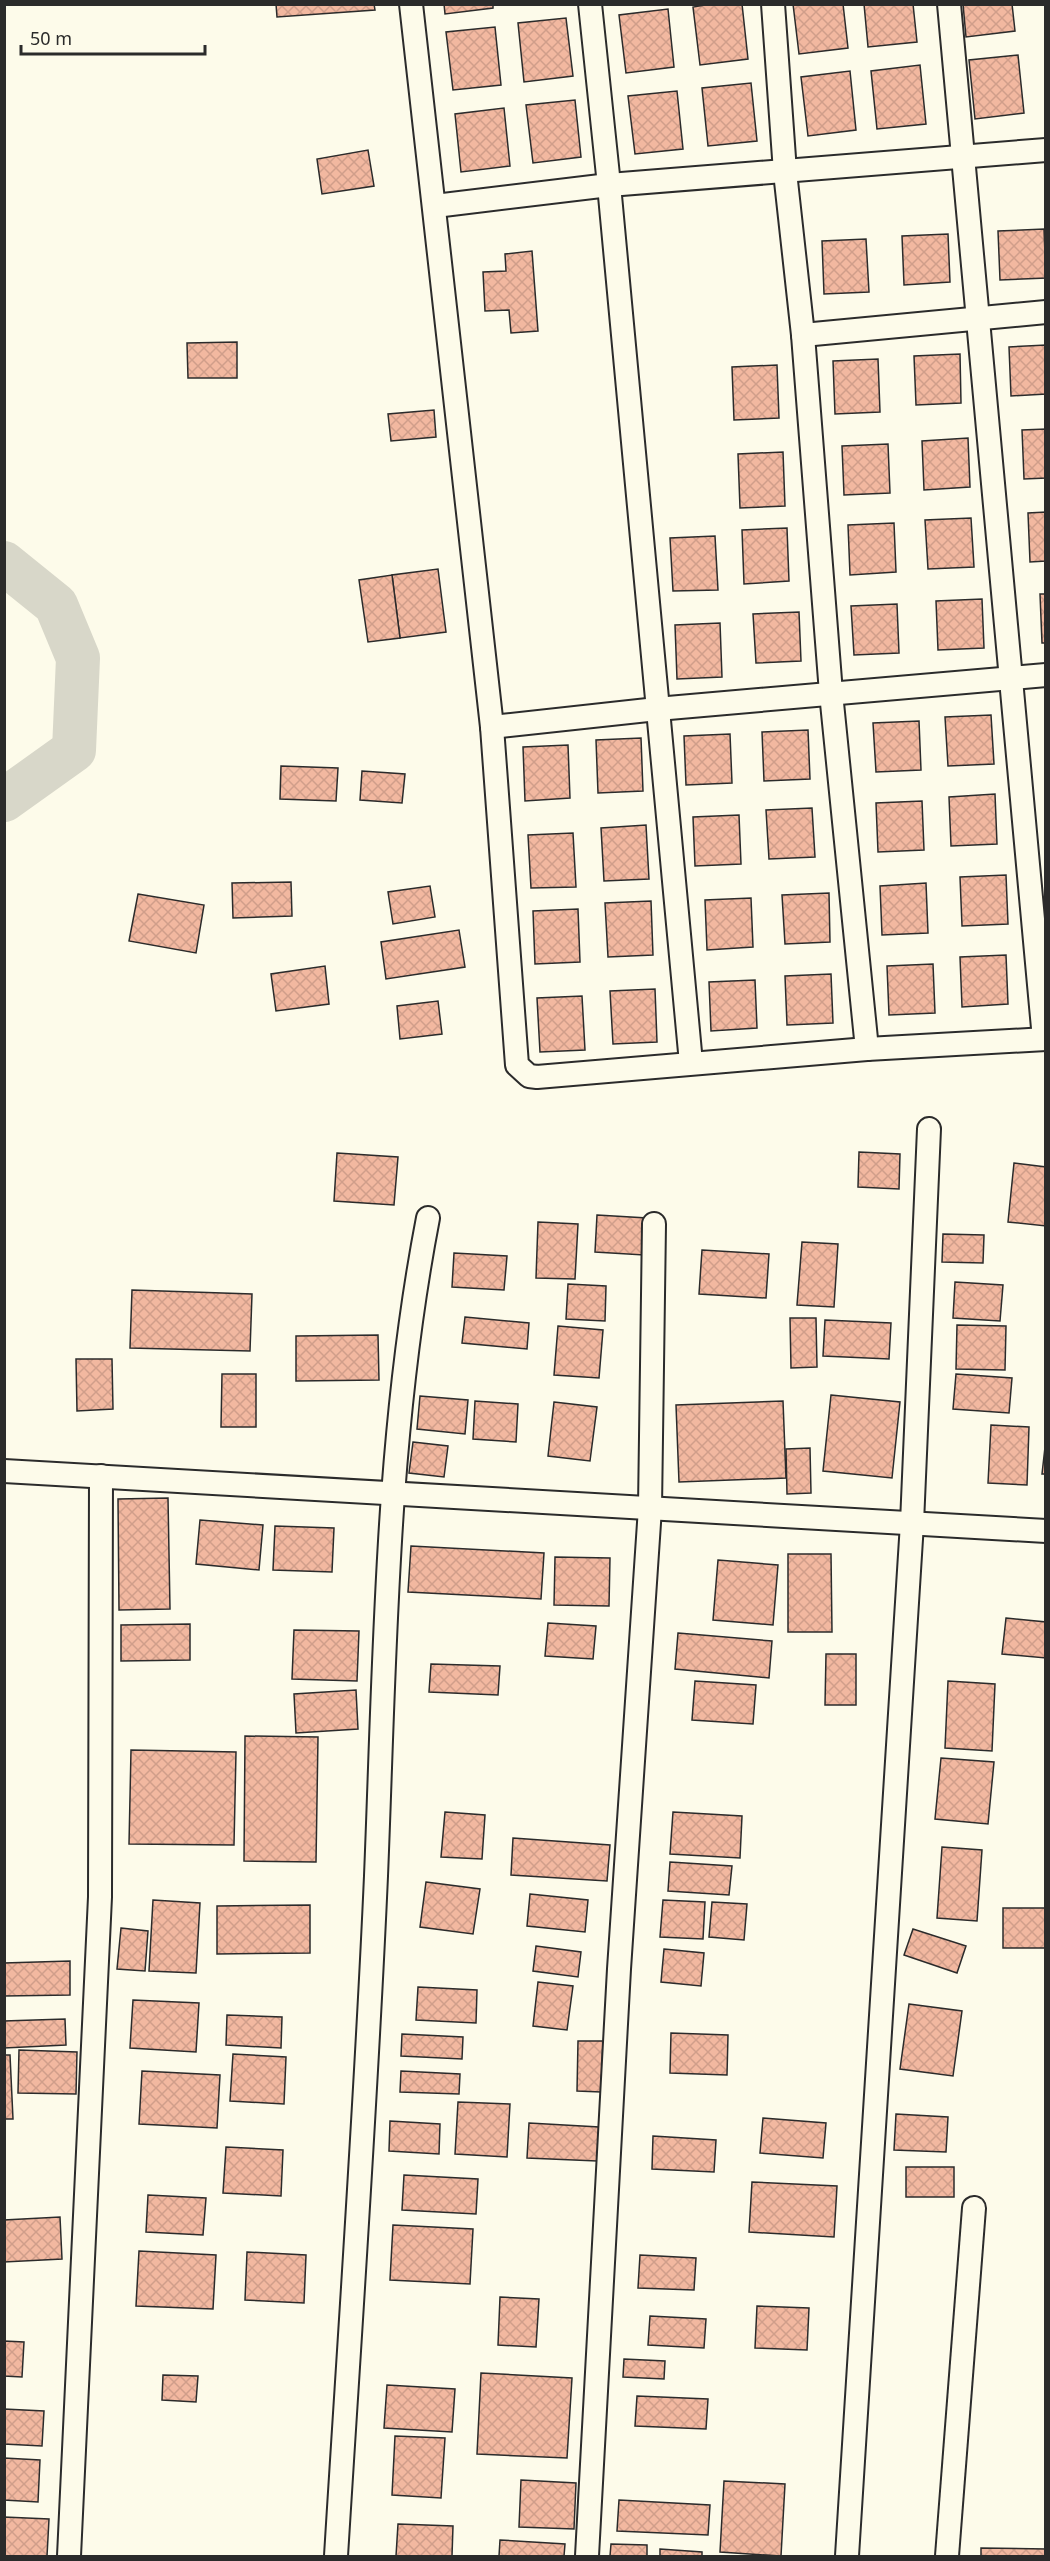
<svg xmlns="http://www.w3.org/2000/svg" width="1050" height="2561" font-family="'Noto Sans',sans-serif">
<style>
.lines{fill:none;stroke-linecap:round;stroke-linejoin:round}
.river{stroke:#d8d7c9;stroke-width:44}
.building{fill:url(#building-cross-hatch);stroke:#2b2b2b;stroke-width:1.5}
.street-casing{stroke:#2b2b2b;stroke-width:26}
.street{stroke:#fdfbea;stroke-width:22}
</style>
<defs>
<pattern id="building-cross-hatch" width="8" height="8" patternUnits="userSpaceOnUse" patternTransform="scale(1.5)"><rect width="8" height="8" fill="#f2b8a0"/><path d="M0 0l8 8M0 8l8-8" fill="none" stroke="#d09e8a"/></pattern>
</defs>
<rect width="100%" height="100%" fill="#fdfbea"/>
<g class="lines">
<path class="river" d="M4,563L56,605L78,658L74,750L4,800"/>
</g>
<g class="building">
<path d="M276,4H374L375,10L277,17Z"/>
<path d="M444,4H493V8L445,14Z"/>
<path d="M711,4H742L748,59L700,65L693,7Z"/>
<path d="M793,4H843L848,48L799,54Z"/>
<path d="M864,4H913L917,42L868,47Z"/>
<path d="M963,4H1012L1015,31L966,37Z"/>
<path d="M668,9L674,67L626,73L619,15Z"/>
<path d="M566,18L573,76L524,82L518,23Z"/>
<path d="M495,27L501,85L453,90L446,32Z"/>
<path d="M1018,55L1024,113L975,119L969,60Z"/>
<path d="M920,65L926,124L877,129L871,71Z"/>
<path d="M850,71L856,130L808,136L801,77Z"/>
<path d="M751,83L757,141L708,146L702,88Z"/>
<path d="M677,91L683,149L635,154L628,96Z"/>
<path d="M575,100L581,157L533,163L526,105Z"/>
<path d="M504,108L510,166L461,172L455,114Z"/>
<path d="M368,150L374,186L322,194L317,159Z"/>
<path d="M1044,229L1046,278L1000,280L998,231Z"/>
<path d="M948,234L950,282L904,285L902,236Z"/>
<path d="M866,239L869,292L824,294L822,241Z"/>
<path d="M532,251L538,331L511,333L509,310L485,311L483,272L506,271L505,254Z"/>
<path d="M237,342V378H188L187,343Z"/>
<path d="M1046,345V394L1011,396L1009,347Z"/>
<path d="M960,354L961,403L916,405L914,356Z"/>
<path d="M878,359L880,412L835,414L833,361Z"/>
<path d="M777,365L779,418L734,420L732,367Z"/>
<path d="M434,410L436,437L391,441L388,414Z"/>
<path d="M1046,429V478L1024,479L1022,430Z"/>
<path d="M968,438L970,487L924,490L922,441Z"/>
<path d="M888,444L890,493L844,495L842,446Z"/>
<path d="M783,452L785,506L740,508L738,454Z"/>
<path d="M1046,512V561L1030,562L1028,513Z"/>
<path d="M971,518L974,567L928,569L925,520Z"/>
<path d="M894,523L896,572L850,575L848,525Z"/>
<path d="M787,528L789,581L744,584L742,530Z"/>
<path d="M715,536L718,590L673,591L670,538Z"/>
<path d="M438,569L446,632L400,638L392,575Z"/>
<path d="M392,575L400,638L368,642L359,580Z"/>
<path d="M1040,594H1046V643H1042Z"/>
<path d="M982,599L984,648L938,650L936,601Z"/>
<path d="M897,604L899,653L854,655L851,606Z"/>
<path d="M799,612L801,661L756,663L753,614Z"/>
<path d="M720,623L722,677L677,679L675,625Z"/>
<path d="M991,715L994,764L948,766L945,717Z"/>
<path d="M919,721L921,770L876,772L873,723Z"/>
<path d="M808,730L810,779L764,781L762,732Z"/>
<path d="M730,734L732,783L686,785L684,736Z"/>
<path d="M641,738L643,791L598,793L596,740Z"/>
<path d="M568,745L570,798L525,801L523,747Z"/>
<path d="M281,766L338,768L336,801L280,799Z"/>
<path d="M362,771L405,774L402,803L360,800Z"/>
<path d="M995,794L997,844L951,846L949,797Z"/>
<path d="M922,801L924,850L878,852L876,803Z"/>
<path d="M812,808L815,857L769,859L766,810Z"/>
<path d="M739,815L741,864L695,866L693,817Z"/>
<path d="M646,825L649,879L604,881L601,828Z"/>
<path d="M573,833L576,887L531,888L528,835Z"/>
<path d="M1006,875L1008,924L962,926L960,877Z"/>
<path d="M291,882L292,916L233,918L232,883Z"/>
<path d="M926,883L928,933L882,935L880,886Z"/>
<path d="M430,886L435,917L393,924L388,892Z"/>
<path d="M829,893L830,942L785,944L782,895Z"/>
<path d="M138,894L204,905L196,953L129,941Z"/>
<path d="M751,898L753,947L707,950L705,900Z"/>
<path d="M651,901L653,955L608,957L605,903Z"/>
<path d="M578,909L580,962L535,964L533,911Z"/>
<path d="M459,930L465,967L386,979L381,942Z"/>
<path d="M1006,955L1008,1004L962,1007L960,957Z"/>
<path d="M933,964L935,1013L889,1015L887,966Z"/>
<path d="M325,966L329,1004L276,1011L271,974Z"/>
<path d="M831,974L833,1023L787,1025L785,976Z"/>
<path d="M755,980L757,1028L711,1031L709,982Z"/>
<path d="M655,989L657,1042L613,1044L610,991Z"/>
<path d="M582,996L585,1050L540,1052L537,998Z"/>
<path d="M438,1001L442,1034L400,1039L397,1006Z"/>
<path d="M859,1152L900,1154L899,1189L858,1187Z"/>
<path d="M337,1153L398,1157L394,1205L334,1201Z"/>
<path d="M1014,1163L1046,1167V1226L1008,1222Z"/>
<path d="M597,1215L647,1218L644,1255L595,1252Z"/>
<path d="M538,1222L578,1224L575,1279L536,1278Z"/>
<path d="M943,1234L984,1235L983,1263L942,1262Z"/>
<path d="M802,1242L838,1244L834,1307L797,1305Z"/>
<path d="M702,1250L769,1254L766,1298L699,1294Z"/>
<path d="M454,1253L507,1256L504,1290L452,1287Z"/>
<path d="M955,1282L1003,1285L1000,1321L953,1318Z"/>
<path d="M568,1284L606,1286L605,1321L566,1319Z"/>
<path d="M132,1290L252,1294L250,1351L130,1348Z"/>
<path d="M465,1317L529,1323L527,1349L462,1343Z"/>
<path d="M790,1318H816L817,1367L791,1368Z"/>
<path d="M825,1320L891,1323L889,1359L823,1356Z"/>
<path d="M957,1325L1006,1326L1005,1370L956,1369Z"/>
<path d="M558,1326L603,1330L599,1378L554,1375Z"/>
<path d="M378,1335L379,1380L296,1381V1336Z"/>
<path d="M76,1359H112L113,1409L77,1411Z"/>
<path d="M222,1374H256V1427H221Z"/>
<path d="M956,1374L1012,1378L1009,1413L953,1409Z"/>
<path d="M831,1395L900,1402L892,1478L823,1471Z"/>
<path d="M420,1396L468,1400L465,1434L417,1429Z"/>
<path d="M475,1401L518,1404L516,1442L473,1439Z"/>
<path d="M783,1401L786,1478L679,1482L676,1405Z"/>
<path d="M554,1402L597,1407L590,1461L548,1456Z"/>
<path d="M991,1425L1029,1427L1027,1485L988,1483Z"/>
<path d="M1046,1438V1474H1042Z"/>
<path d="M413,1442L448,1446L444,1477L409,1473Z"/>
<path d="M810,1448L811,1493L787,1494L786,1449Z"/>
<path d="M168,1498L170,1609L119,1610L118,1499Z"/>
<path d="M200,1520L263,1525L259,1570L196,1564Z"/>
<path d="M275,1526L334,1528L332,1572L273,1570Z"/>
<path d="M411,1546L544,1553L541,1599L408,1592Z"/>
<path d="M788,1554H831L832,1632H788Z"/>
<path d="M555,1557L610,1558L609,1606L554,1605Z"/>
<path d="M718,1560L778,1565L773,1625L713,1620Z"/>
<path d="M1006,1618L1046,1622V1658L1002,1654Z"/>
<path d="M548,1623L596,1626L593,1659L545,1656Z"/>
<path d="M190,1624V1660L121,1661V1625Z"/>
<path d="M294,1630L359,1631L357,1681L292,1679Z"/>
<path d="M678,1633L772,1641L769,1678L675,1669Z"/>
<path d="M826,1654H856V1705H825Z"/>
<path d="M431,1664L500,1666L498,1695L429,1692Z"/>
<path d="M695,1681L756,1685L753,1724L692,1720Z"/>
<path d="M948,1681L995,1684L992,1751L945,1748Z"/>
<path d="M356,1690L358,1729L296,1733L294,1694Z"/>
<path d="M245,1736L318,1737L316,1862L244,1861Z"/>
<path d="M131,1750L236,1752L234,1845L129,1844Z"/>
<path d="M941,1758L994,1762L988,1824L935,1819Z"/>
<path d="M445,1812L485,1815L482,1859L441,1857Z"/>
<path d="M673,1812L742,1816L740,1858L670,1854Z"/>
<path d="M513,1838L610,1845L607,1881L511,1875Z"/>
<path d="M942,1847L982,1850L977,1921L937,1918Z"/>
<path d="M670,1862L732,1866L729,1895L668,1891Z"/>
<path d="M426,1882L480,1889L473,1934L420,1927Z"/>
<path d="M530,1894L588,1900L585,1932L527,1926Z"/>
<path d="M153,1900L200,1903L196,1973L149,1971Z"/>
<path d="M663,1900L705,1902L703,1939L660,1937Z"/>
<path d="M712,1902L747,1904L744,1940L709,1937Z"/>
<path d="M310,1905V1953L217,1954V1906Z"/>
<rect x="1003" y="1908" width="43" height="40"/>
<path d="M121,1928L148,1931L145,1971L117,1969Z"/>
<path d="M913,1929L966,1946L957,1973L904,1955Z"/>
<path d="M536,1946L581,1952L578,1977L533,1971Z"/>
<path d="M664,1949L704,1953L701,1986L661,1982Z"/>
<path d="M70,1961V1995L4,1996V1963Z"/>
<path d="M538,1982L573,1986L567,2030L533,2026Z"/>
<path d="M418,1987L477,1990L476,2023L416,2020Z"/>
<path d="M133,2000L199,2003L196,2052L130,2048Z"/>
<path d="M909,2004L962,2011L953,2076L900,2069Z"/>
<path d="M227,2015L282,2017L281,2048L226,2045Z"/>
<path d="M65,2019L66,2045L4,2048V2021Z"/>
<path d="M671,2033L728,2035L727,2075L670,2073Z"/>
<path d="M402,2034L463,2037L462,2059L401,2056Z"/>
<path d="M578,2041H603L601,2092L577,2091Z"/>
<path d="M19,2050L77,2052L76,2094L18,2093Z"/>
<path d="M233,2054L286,2057L284,2104L230,2101Z"/>
<path d="M4,2055H10L13,2119H4Z"/>
<path d="M142,2071L220,2075L217,2128L139,2124Z"/>
<path d="M401,2071L460,2074L459,2094L400,2092Z"/>
<path d="M458,2102L510,2104L507,2157L455,2154Z"/>
<path d="M896,2114L948,2117L946,2152L894,2150Z"/>
<path d="M763,2118L826,2123L823,2158L760,2153Z"/>
<path d="M390,2121L440,2124L439,2154L389,2151Z"/>
<path d="M529,2123L599,2127L597,2161L527,2158Z"/>
<path d="M653,2136L716,2140L714,2172L652,2169Z"/>
<path d="M226,2147L283,2150L281,2196L223,2193Z"/>
<rect x="906" y="2167" width="48" height="30"/>
<path d="M404,2175L478,2179L476,2214L402,2210Z"/>
<path d="M752,2182L837,2186L834,2237L749,2232Z"/>
<path d="M148,2195L206,2198L203,2235L146,2232Z"/>
<path d="M60,2217L62,2259L4,2262V2220Z"/>
<path d="M393,2225L473,2229L470,2284L390,2280Z"/>
<path d="M139,2251L216,2255L213,2309L136,2306Z"/>
<path d="M247,2252L306,2255L304,2303L245,2300Z"/>
<path d="M640,2255L696,2258L694,2290L638,2288Z"/>
<path d="M500,2297L539,2299L536,2347L498,2345Z"/>
<path d="M757,2306L809,2308L807,2350L755,2348Z"/>
<path d="M650,2316L706,2319L704,2348L648,2345Z"/>
<path d="M4,2341L24,2342L22,2377L4,2376Z"/>
<path d="M624,2359L665,2361L664,2379L623,2377Z"/>
<path d="M481,2373L572,2378L567,2458L477,2454Z"/>
<path d="M163,2375L198,2376L196,2402L162,2400Z"/>
<path d="M387,2385L455,2389L452,2432L384,2428Z"/>
<path d="M637,2396L708,2399L706,2429L635,2426Z"/>
<path d="M4,2409L44,2411L42,2446L4,2444Z"/>
<path d="M395,2436L445,2438L441,2498L392,2495Z"/>
<path d="M4,2458L40,2460L38,2502L4,2500Z"/>
<path d="M521,2480L576,2483L574,2529L519,2527Z"/>
<path d="M724,2481L785,2484L781,2556L720,2552Z"/>
<path d="M619,2500L710,2505L708,2535L617,2531Z"/>
<path d="M4,2517L49,2519L47,2556H4Z"/>
<path d="M398,2524L453,2526L452,2556H396Z"/>
<path d="M500,2540L565,2544L564,2556H499Z"/>
<path d="M611,2544L647,2545V2556H610Z"/>
<path d="M981,2548L1046,2549V2556H981Z"/>
<path d="M660,2549L702,2552V2556H660Z"/>
</g>
<g class="lines">
<g class="street-casing">
<g id="street">
<path d="M411,4L492,727L517,1065L529,1076L537,1077L867,1049L1046,1039"/>
<path d="M590,4L609,185L691,1063"/>
<path d="M773,4L785,172L803,335L831,693L867,1049"/>
<path d="M949,4L1044,1039"/>
<path d="M435,206L609,185L1046,150"/>
<path d="M803,335L1046,312"/>
<path d="M492,727L657,709L1046,675"/>
<path d="M4,1471L1046,1531"/>
<path d="M69,2556L100,1897L101,1476"/>
<path d="M336,2556C350,2330 366,2103 376,1876C385,1656 386,1435 428,1218"/>
<path d="M587,2556L619,1969L650,1508L654,1224"/>
<path d="M847,2556L912,1523L929,1129"/>
<path d="M947,2556L974,2208"/>
</g>
</g>
<use href="#street" class="street"/>
</g>
<rect width="1050" height="2561" fill="none" stroke="#2b2b2b" stroke-width="12"/>
<path d="M21 45v9h184v-9" fill="none" stroke="#2b2b2b" stroke-width="3"/>
<text x="30" y="45" font-size="18" fill="#2b2b2b" stroke="#fdfbea" stroke-width="4.5" paint-order="stroke">50 m</text>
</svg>
